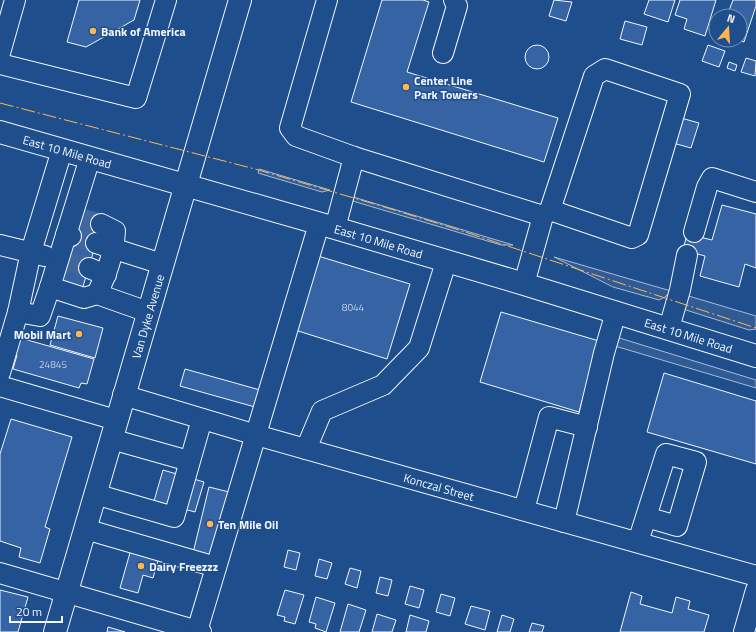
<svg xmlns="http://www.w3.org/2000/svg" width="756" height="632" font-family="'Titillium Web',sans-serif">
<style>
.built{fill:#305b95;stroke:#a8bbd7}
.building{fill:#3563a3;stroke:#f2f6ff}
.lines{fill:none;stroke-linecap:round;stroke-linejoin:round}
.minor-tunnel{stroke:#3f679d;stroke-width:20;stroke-dasharray:20 10;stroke-linecap:butt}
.minor-casing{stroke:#f2f6ff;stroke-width:22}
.major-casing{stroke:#f2f6ff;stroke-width:24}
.minor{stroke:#1f4e8c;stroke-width:20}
.major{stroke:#1f4e8c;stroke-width:22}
.power{stroke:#ffb74d;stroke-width:1;stroke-dasharray:14 3 2 3;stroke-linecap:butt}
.poi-dot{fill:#ffb74d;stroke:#1f4e8c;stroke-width:1.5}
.labels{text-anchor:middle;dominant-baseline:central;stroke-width:3;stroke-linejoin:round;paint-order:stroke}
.number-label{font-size:10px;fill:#c3d1e8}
.poi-label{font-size:12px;font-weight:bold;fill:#f2f6ff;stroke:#1f4e8c;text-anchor:start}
.street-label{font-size:12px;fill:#f2f6ff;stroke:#1f4e8c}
</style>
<rect width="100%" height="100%" fill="#1f4e8c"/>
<g class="built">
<path d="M259,169L330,190L322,192L258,173Z"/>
<path d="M350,196L513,245H501L356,202L351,200Z"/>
<path d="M554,257L671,291L665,297L659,300L613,287Z"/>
<path d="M685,295L756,316V329L749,330L686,310L683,307Z"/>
<path d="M616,337L756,380V388L615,346Z"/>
</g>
<g class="building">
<path d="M79,0H140L134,20L86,47L67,42Z"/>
<path d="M382,0H423L429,2L407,72L558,118L544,162L351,102Z"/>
<path d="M554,0L572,2L566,21L549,16Z"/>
<path d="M649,0H675L668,22L644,14Z"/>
<path d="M680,0H716L705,36L684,29L687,19L675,15Z"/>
<path d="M733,0H756V6L744,42L738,40H740V16H727Z"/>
<path d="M625,21L647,27L642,45L620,39Z"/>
<path d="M708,45L725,51L719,67L702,61Z"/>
<circle cx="537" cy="57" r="12"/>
<path d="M746,58L756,61L755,76L741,72Z"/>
<path d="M729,62L737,65L735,71L727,68Z"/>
<path d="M681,118L699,123L691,148L673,143Z"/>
<path d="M722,205L756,214V268L745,264L739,287L700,276L705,256L683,250L687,234L712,240Z"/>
<path d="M79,212L103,220L81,293L57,285Z"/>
<path d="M318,256L410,284L387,359L295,330Z"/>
<path d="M501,312L599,341L579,412L480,382Z"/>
<path d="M58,316L103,328L95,358L50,345Z"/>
<path d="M17,337L94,359L87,384L81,383L79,388L13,369L17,355L12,354Z"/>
<path d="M185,369L260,390L255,407L180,386Z"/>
<path d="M664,373L756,401V464L647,432Z"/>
<path d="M11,419L72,437L45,527L50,529L40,563L19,557L21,548L0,541V454Z"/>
<path d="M163,470L204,482L195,512L154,501Z"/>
<path d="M209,487L229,492L210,558L193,553Z"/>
<path d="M131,549L159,557L153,578L143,575L138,593L120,588Z"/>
<path d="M288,550L300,553L296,570L284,567Z"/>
<path d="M319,559L332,563L327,579L315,576Z"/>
<path d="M350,568L361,571L357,588L345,584Z"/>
<path d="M380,577L392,580L388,596L376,593Z"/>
<path d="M410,586L424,590L419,608L405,604Z"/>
<path d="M0,590L28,597L18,632H0Z"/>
<path d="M285,590L304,595L295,624L284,621L285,617L277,615Z"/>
<path d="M631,592L642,596L640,604L672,613L676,597L690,601L688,609L709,615L704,632H620Z"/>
<path d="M441,594L455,598L450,616L436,612Z"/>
<path d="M316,597L335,603L326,632L315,628L316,624L309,622Z"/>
<path d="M348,604L366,610L359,632H340Z"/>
<path d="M471,606L490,611L485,630L465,624Z"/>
<path d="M377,614L396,620L392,632H372Z"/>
<path d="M410,615L429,621L426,632H406Z"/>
<path d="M502,615L514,619L510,632H497Z"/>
<path d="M532,623L544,626L542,632H529Z"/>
<path d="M108,627L125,632H107Z"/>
</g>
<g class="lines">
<g class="minor-tunnel">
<path d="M77,217L101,224"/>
<path d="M71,236L96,243"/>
<path d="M64,260L89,268"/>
</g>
<g class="minor-casing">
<g id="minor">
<path d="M327,0L290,128L296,136L354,157L543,216L550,210L632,238L638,235L680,94L605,69L594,76L550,210"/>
<path d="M0,53L15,0"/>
<path d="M443,53L457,6L454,0"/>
<path d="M0,64L136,98L166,0"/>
<path d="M335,228L354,157"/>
<path d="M694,232L707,187L712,178L756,192"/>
<path d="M66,235L50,287L84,298L97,294L148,312"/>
<path d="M71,236L66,235L90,158"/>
<path d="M96,243L162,264"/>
<path d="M0,245L45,256"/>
<path d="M89,268L106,275"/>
<path d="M524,284L543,216"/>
<path d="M97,294C107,273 114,254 115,231L101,224"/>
<path d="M18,312L40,316L50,287"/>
<path d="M669,328L680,290L687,255"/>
<path d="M0,373L18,312L31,252L62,150"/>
<path d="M0,386L116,420"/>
<path id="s1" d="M123,395L256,435L756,576"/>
<path d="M111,439L189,461"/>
<path d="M306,449L322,411L383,385L419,348L446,262"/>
<path d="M95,494L174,517L202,419"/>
<path d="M524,510L549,417L587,427"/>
<path d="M564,522L604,353L616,312"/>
<path d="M85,529L216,567"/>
<path d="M638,542L666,454L696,462L677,526L646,517"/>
<path d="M0,573L201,632"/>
<path d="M197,631L319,224"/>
<path d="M744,632L756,590"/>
</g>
</g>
<g class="major-casing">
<g id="major">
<path id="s2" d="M0,132L335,228L524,284L756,356"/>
<path id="s3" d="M55,632L240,0"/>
</g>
</g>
<use href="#minor" class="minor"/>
<use href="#major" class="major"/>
<path class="power" d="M0,103L255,169L381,206L456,229L756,328"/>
</g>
<g class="poi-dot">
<circle cx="93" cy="31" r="4"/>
<circle cx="406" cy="87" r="4"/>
<circle cx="79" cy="334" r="4"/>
<circle cx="210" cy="524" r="4"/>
<circle cx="141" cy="566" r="4"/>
</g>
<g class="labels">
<g class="number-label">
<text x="353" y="307">8044</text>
<text x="53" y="364">24845</text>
</g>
<g class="poi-label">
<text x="101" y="31">Bank of America</text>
<text x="414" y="80">Center Line<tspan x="414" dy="14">Park Towers</tspan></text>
<text x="71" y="334" text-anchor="end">Mobil Mart</text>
<text x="218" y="524">Ten Mile Oil</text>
<text x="149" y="566">Dairy Freezzz</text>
</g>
<g class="street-label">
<text stroke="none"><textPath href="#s2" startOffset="70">East 10 Mile Road</textPath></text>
<text stroke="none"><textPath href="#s2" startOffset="394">East 10 Mile Road</textPath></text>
<text stroke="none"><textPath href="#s3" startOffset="329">Van Dyke Avenue</textPath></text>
<text stroke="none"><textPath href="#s2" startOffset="718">East 10 Mile Road</textPath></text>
<text stroke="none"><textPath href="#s1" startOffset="329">Konczal Street</textPath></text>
</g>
</g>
<g transform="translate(728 28) rotate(18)"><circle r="19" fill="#1f4e8c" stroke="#7391ba"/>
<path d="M0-3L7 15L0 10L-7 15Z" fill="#ffb74d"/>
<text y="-6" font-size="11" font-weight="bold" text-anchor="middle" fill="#f2f6ff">N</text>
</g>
<path d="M10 616v6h52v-6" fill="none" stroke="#f2f6ff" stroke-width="2"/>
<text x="16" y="616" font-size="12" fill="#f2f6ff" stroke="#1f4e8c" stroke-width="3" paint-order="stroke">20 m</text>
</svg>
